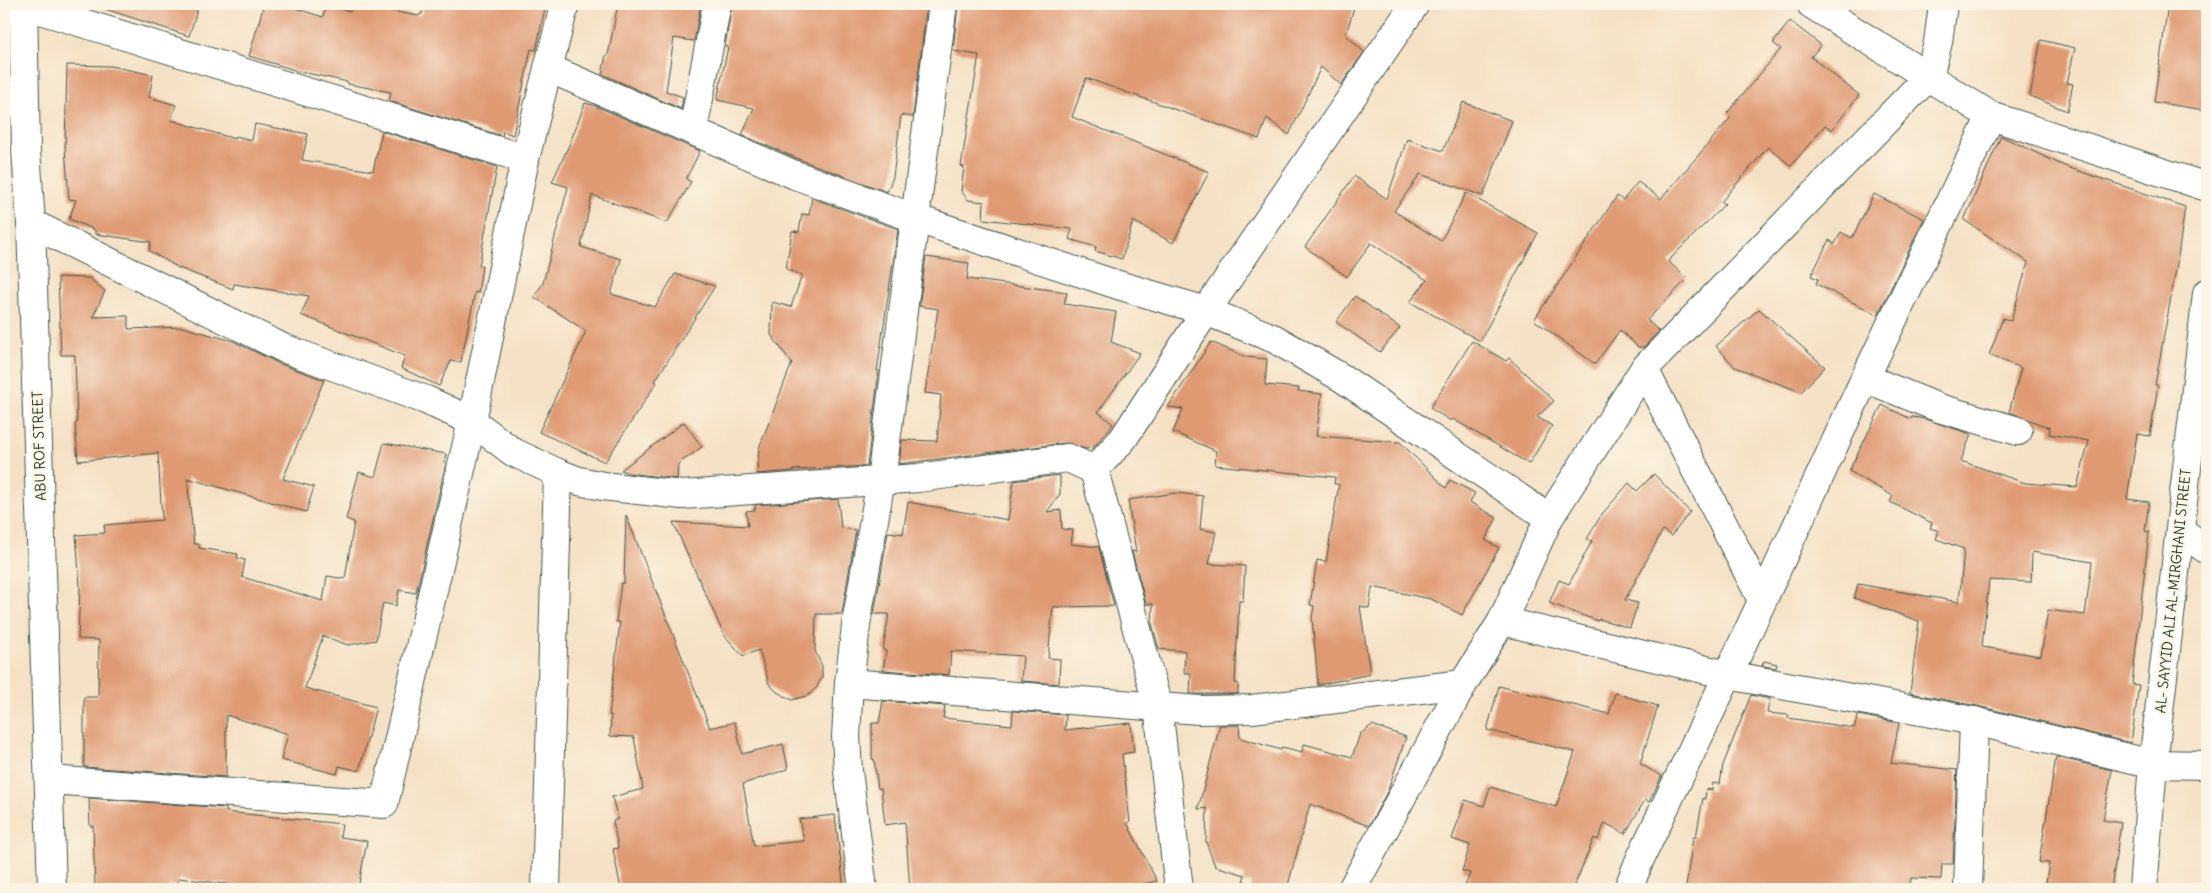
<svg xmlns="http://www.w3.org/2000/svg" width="2211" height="893" font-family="Delius,sans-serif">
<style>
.building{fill:#df9a73;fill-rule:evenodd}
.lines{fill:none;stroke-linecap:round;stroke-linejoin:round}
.minor-casing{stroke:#3f564a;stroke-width:30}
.minor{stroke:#fff;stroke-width:28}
.labels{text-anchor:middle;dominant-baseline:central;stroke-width:5;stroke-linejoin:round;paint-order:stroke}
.street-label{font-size:14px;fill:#1f3d34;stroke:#fcf5e5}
</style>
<rect width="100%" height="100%" fill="#fcf5e5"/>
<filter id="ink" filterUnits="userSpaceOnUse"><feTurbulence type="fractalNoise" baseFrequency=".02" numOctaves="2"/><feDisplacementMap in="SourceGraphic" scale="10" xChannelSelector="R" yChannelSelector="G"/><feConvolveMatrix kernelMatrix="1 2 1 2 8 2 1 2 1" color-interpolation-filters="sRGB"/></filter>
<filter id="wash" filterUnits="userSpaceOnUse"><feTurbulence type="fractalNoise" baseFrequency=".0096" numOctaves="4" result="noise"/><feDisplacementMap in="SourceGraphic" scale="20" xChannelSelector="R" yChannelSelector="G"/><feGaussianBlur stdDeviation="1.12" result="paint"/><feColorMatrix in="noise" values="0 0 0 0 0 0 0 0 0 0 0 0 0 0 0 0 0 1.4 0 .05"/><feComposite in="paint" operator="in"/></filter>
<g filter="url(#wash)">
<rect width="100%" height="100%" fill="#f5e1c5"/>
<g id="blocks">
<g class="building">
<path d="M106,4H199L189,36L105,9Z"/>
<path d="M264,4H282L323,17L326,5L350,12L351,4L419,16L420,14H422L423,4H546L536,50L531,49L513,135L503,131L502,136L389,101L391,92L348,84V82L298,71L249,56Z"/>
<path d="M618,4H701L694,41L674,38L666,91L683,97L681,109L602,74L606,55H608Z"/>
<path d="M732,4H927L913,117L901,115L893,177L887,192L801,160L742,135L754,108L717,100L728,47L725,46Z"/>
<path d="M958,4H1355L1346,35L1364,52L1341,85L1321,67L1289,135L1267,118L1259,139L1086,78L1072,117L1209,172L1173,243L1133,221L1122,259L1095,251L1096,247L1069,239L1072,229L983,219L984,202L968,200L961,191L964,167L961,166L979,55L953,51Z"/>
<path d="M2168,4H2207V86L2204,110L2154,102Z"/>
<path d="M1790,21L1821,45L1811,57L1859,95L1832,130L1825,125L1791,166L1768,147L1721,202L1725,204L1668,261L1687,279L1647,320L1659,331L1644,347H1638L1620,330L1595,364L1534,320L1617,196L1623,200L1638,182L1661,199L1731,117L1727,113L1781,49L1773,43Z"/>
<path d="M2041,40L2075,48L2067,83L2073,84L2067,111L2030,96Z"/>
<path d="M67,65L111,66L153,75L149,97L176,105L171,120L235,139L236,136L252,140L255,124L308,134L302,160L373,171L382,131L497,167L479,266H482L478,293L475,292L461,362L451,361L439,386L401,368L405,356L301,315L309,296L234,284L233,289L179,268L149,251L151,242L95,234V230L69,219L76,200L69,199L65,148Z"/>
<path d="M1463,102L1512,121L1483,196L1420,174L1394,211L1441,241L1466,193L1538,233L1480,341L1410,302L1427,280L1371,243L1347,277L1305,247L1354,176L1387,199L1407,139L1443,151Z"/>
<path d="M585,103L596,106L700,151L686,179L691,182L667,223L592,195L581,247L621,259L611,294L655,307L675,274L715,286L655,381L657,382L605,462L539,432L586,331L534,297L543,283L568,187L552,182L570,143Z"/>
<path d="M2001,136L2064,166L2185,207L2177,264L2155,385H2158L2150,436L2137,434L2127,499L2149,502L2145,531L2149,532L2132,684L2139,685L2131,743L1977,706L1910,693L1919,621L1854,598L1858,584L1959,602L1964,549L1936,539L1939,531L1930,528L1932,523L1890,502L1893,496L1849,471L1882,405L1911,419L1912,417L1925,419L1971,434L1961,461L2025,483L2077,487L2089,441L2049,434L2050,428L2009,412L2021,368L1989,355L2003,318L2011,321L2028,262L1964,220ZM2032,552L2092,562L2085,615L2048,610L2041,656L1982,647L1989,580L2031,582Z"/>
<path d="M1874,194L1924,219L1878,315L1816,284L1818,279L1811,276L1829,240L1835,244L1841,232L1852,238Z"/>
<path d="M812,198L898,229L877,371H879L867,466L793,470V471L757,474L759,448L792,363L771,335L772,302L791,307L802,275L786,269L792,231L799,232L802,214L809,215Z"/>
<path d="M926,257L969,263L967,279L1067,292L1064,304L1116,312L1111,342L1140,353L1098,412L1113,424L1093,448L1086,449L1066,443L899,464L902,440L937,441L941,395L925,393L938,309L919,306Z"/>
<path d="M58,277L89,278L105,291L93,317L128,316V329L182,327L233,341L278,363L324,380L283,479L314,487L306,512L187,478L194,544H199V548L238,554L237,558L245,560L242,577L323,601L327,576L345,579L354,522L346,519L359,472L375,477L384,443L446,454L444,462L446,463L416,593L399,590L396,606L383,603L376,640L348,645L323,636L305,688L376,707L359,771L339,766L337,774L281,760L288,734L226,715V777L84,767V697H98L99,640L78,639L80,586L76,535L105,533L104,525L162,520L158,453L78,461L75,424L77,423L75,355H61Z"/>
<path d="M1355,296L1400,328L1380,352L1336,322Z"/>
<path d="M1759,309L1825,367L1801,392L1735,367L1716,346Z"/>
<path d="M1472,341L1506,361L1509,358L1554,401L1537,417L1552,426L1529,464L1453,419L1451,421L1430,408Z"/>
<path d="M1211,342L1246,357L1267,359L1265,385L1299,388L1298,391L1322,394L1316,436L1400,442L1446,488L1450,480L1475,493L1470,502L1497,518L1485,540L1499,548L1462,615L1431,599L1372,587L1369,608L1360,606L1370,674L1318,685L1312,618L1314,606L1310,605L1317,560L1326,562L1339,484H1334L1335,477L1215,465L1216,451L1173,432L1183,409L1168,407Z"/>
<path d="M684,422L702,447L678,464L677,479L628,473L621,470Z"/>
<path d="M1654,474L1690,512L1671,536L1663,530L1625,600L1638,603L1630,628L1599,619L1598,621L1549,603L1559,580L1569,584L1592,541L1587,539L1602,514L1629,483L1637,491Z"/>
<path d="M1060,475V494L1047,512L1061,510L1062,529L1073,530L1071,544L1099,547L1114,606L1053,607L1048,658L1060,659L1059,684L1021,681L1023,656L951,651L949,675L883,670L886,651L883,650L889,614H874L888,532L903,534L908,502L1008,520L1014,481Z"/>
<path d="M1176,493L1203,496L1200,529L1216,532L1209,564L1245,566L1243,601H1239L1235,683H1238V694H1190L1191,673H1184L1185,651L1159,649L1152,624L1153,604H1146L1132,551L1136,552L1128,500Z"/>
<path d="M838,499L841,528L856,530L842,614H816L815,651L822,666V677L817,687L809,695L792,700L777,692L769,684L759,650L743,656L724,635L673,522L748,526L746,511L755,510V505Z"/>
<path d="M626,515L710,728L735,722L742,754L783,744L788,769L743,784L754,846L804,841L799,819L835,815L844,889H661L660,885L621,889L613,849L618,848L613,821L618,819L612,797L643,789L634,737L610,736L611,715H609L620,622H616L621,583H624Z"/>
<path d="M1764,661L1777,664L1776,668L1762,666Z"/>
<path d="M1499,686L1609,714L1615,693L1658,706L1640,764L1662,776L1649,802L1645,800L1625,834L1605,823L1598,840L1594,838L1573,889H1464L1470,873L1462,871L1470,845L1452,839L1465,800L1484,806L1490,787L1556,807L1575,752L1487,730Z"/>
<path d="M1751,695L1770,699L1767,713L1789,715L1788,718L1854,728L1858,715L1899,723L1891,763L1957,770L1953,864H1942L1941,879L1911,878L1909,889H1703L1686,887L1693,837H1696L1703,798L1705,799L1706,789L1712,790L1713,783L1720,784L1723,765Z"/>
<path d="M883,701L945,706L943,718L1012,725L1013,711L1066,715L1065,730L1131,723L1134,752L1122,754L1130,822L1127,823L1157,881L1119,889H910L905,822L885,825L881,788L878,789L874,759H872V723H879Z"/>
<path d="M1220,725H1239L1240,738L1281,750L1282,747L1302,752L1304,744L1352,757L1360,734L1372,725L1406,737L1388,790L1369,826L1310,804L1287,889H1250L1251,883L1243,881L1245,875L1215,866L1206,842L1207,808L1198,809Z"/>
<path d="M2056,757L2112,770L2103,820L2121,823L2111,889H2045L2049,863L2039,862Z"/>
<path d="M89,798L226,808V812L342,824L340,837L367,841L358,889H265L179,878L177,886L169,885V889H95L93,826H90Z"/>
</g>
</g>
</g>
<g filter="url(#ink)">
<use href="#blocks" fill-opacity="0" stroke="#3f564a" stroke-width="1"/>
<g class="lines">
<g class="minor-casing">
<g id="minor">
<path d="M23,4L26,150L31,223L52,889"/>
<path d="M565,4L548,68L795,175L917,219L1118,285L1206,311L1275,339L1342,378L1549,518"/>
<path d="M1811,4L1991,116L2207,187"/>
<path d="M24,5L525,159"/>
<path d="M693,130L717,4"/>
<path d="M31,223L283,348L426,400L472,421L513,452L558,473L579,481L603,486L682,495L918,478L1068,458L1094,470L1123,439L1206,311L1415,4"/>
<path d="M1644,369L1762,600"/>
<path d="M1865,378L1939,408L2018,431"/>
<path d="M1094,470L1158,707L1179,889"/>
<path d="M2180,530L2207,550"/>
<path d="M1502,621L1728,675L1974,721L2153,764L2207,765"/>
<path d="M849,683L1199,710L1252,709L1463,684"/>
<path d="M50,780L384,804L472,421L525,159L548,68"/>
<path d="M546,889L558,473"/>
<path d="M863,889L848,771L846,737L849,683L857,618L881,480L943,4"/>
<path d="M1352,889L1463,684L1502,621L1549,518L1644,369L1929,76L1938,42L1943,4"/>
<path d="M1628,889L1641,857L1728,675L1865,378L1991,116"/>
<path d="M1968,889L1974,721"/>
<path d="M2143,889L2153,764L2207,293"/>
</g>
</g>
<use href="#minor" class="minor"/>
</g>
</g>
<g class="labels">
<g class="street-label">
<text transform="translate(39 446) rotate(-92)">ABU ROF STREET</text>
<text transform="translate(2173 591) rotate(-84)">AL- SAYYID ALI AL-MIRGHANI STREET</text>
</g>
</g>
<rect width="2211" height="893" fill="none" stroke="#fcf5e5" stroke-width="20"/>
</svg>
